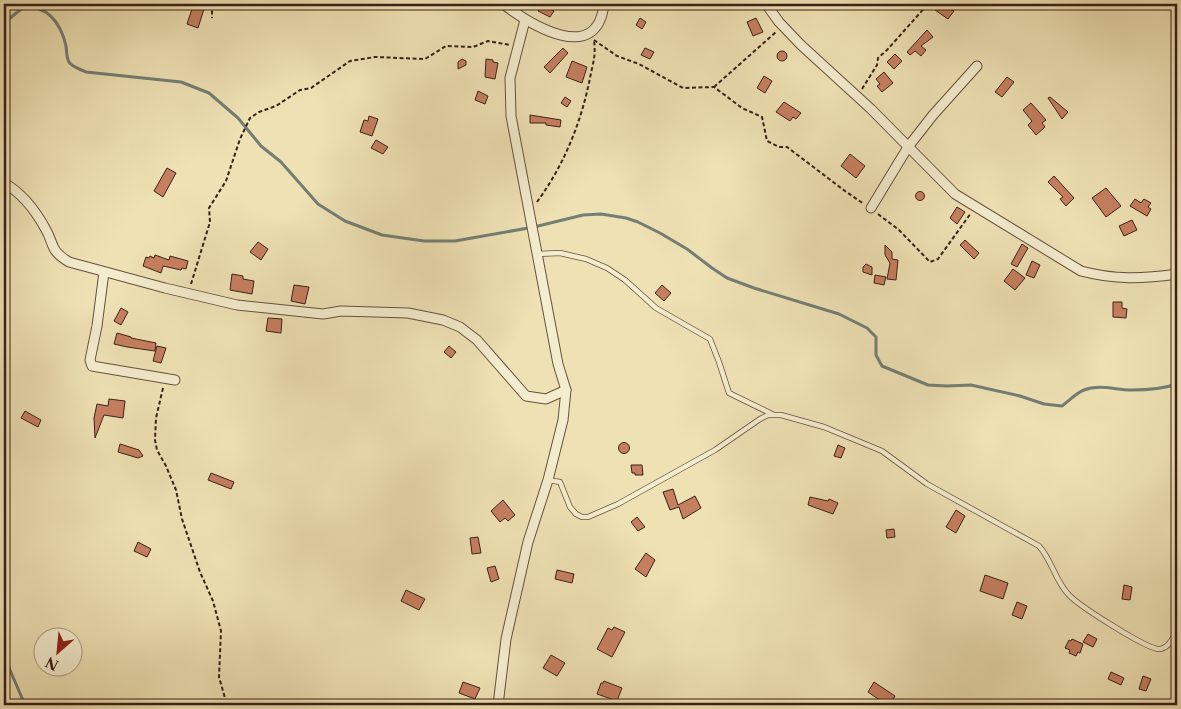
<svg xmlns="http://www.w3.org/2000/svg" width="1181" height="709" font-family="'Libre Caslon Text',serif">
<style>
.lines{fill:none;stroke-linecap:round;stroke-linejoin:round}
.stream{stroke:#747e75;stroke-width:3}
.building{fill:#c77f61;stroke:#392117}
.lane-casing{stroke:#66513e;stroke-width:6}
.street-casing{stroke:#66513e;stroke-width:11}
.path{stroke:#392117;stroke-width:2;stroke-dasharray:4 2.5;stroke-linecap:butt}
.lane{stroke:#f4ecce;stroke-width:4.5}
.street{stroke:#f4ecce;stroke-width:9}
</style>
<rect width="100%" height="100%" fill="#eee1b4"/>
<filter id="stains"><feTurbulence type="fractalNoise" baseFrequency=".004" numOctaves="4"/><feColorMatrix values="0 0 0 0 .2 0 0 0 0 .09 0 0 0 0 .02 0 0 0 .5 -.17"/></filter>
<radialGradient id="worn" r=".72"><stop offset=".6" stop-color="#630" stop-opacity="0"/><stop offset="1" stop-color="#630" stop-opacity=".3"/></radialGradient>
<g class="lines">
<g class="stream">
<path d="M4,23L25,6C49,7 61,24 66,46C67,51 66,57 69,62C72,67 80,69 86,72L181,82L209,93L238,118L261,146L281,162L318,204L345,221L382,235L424,241H455L534,227L583,215L601,214L626,218L638,222L660,233L687,249L712,268L727,278L754,288L839,314L867,328L876,337V355L882,366L928,385L947,386L971,385L1020,396L1044,404L1062,406C1069,401 1076,393 1084,390C1099,384 1116,390 1131,390C1146,390 1163,389 1177,384"/>
<path d="M4,656L25,705"/>
</g>
</g>
<g class="building">
<path d="M940,4H955L951,10L954,11L948,19L935,10Z"/>
<path d="M542,5L554,11L550,17L538,11Z"/>
<path d="M193,6L204,9L198,28L187,24Z"/>
<path d="M640,18L646,22L642,29L636,25Z"/>
<path d="M756,18L763,32L753,36L747,22Z"/>
<path d="M927,30L933,37L921,46L926,50L921,56L915,51L910,55L907,52Z"/>
<path d="M563,48L568,53L550,73L544,67Z"/>
<path d="M645,48L654,52L650,59L641,55Z"/>
<circle cx="782" cy="56" r="5"/>
<path d="M895,54L902,61L894,69L887,62Z"/>
<path d="M462,59L466,61V65L458,69V62Z"/>
<path d="M486,59L493,60V62L498,63L495,79L485,77Z"/>
<path d="M572,61L587,67L582,83L566,77Z"/>
<path d="M884,72L893,83L882,92L877,86L880,84L876,79Z"/>
<path d="M764,76L772,81L765,93L757,88Z"/>
<path d="M1007,77L1014,82L1002,97L995,92Z"/>
<path d="M478,91L488,96L485,104L475,100Z"/>
<path d="M565,97L571,101L567,107L561,103Z"/>
<path d="M1050,97L1068,112L1062,119L1048,98Z"/>
<path d="M784,102L801,113L796,119L793,117L790,121L776,112Z"/>
<path d="M1031,103L1046,120L1042,123L1045,127L1036,135L1028,125L1032,121L1023,110Z"/>
<path d="M530,115L561,120L560,127L546,125V123H530Z"/>
<path d="M369,116L378,119L372,136L360,132L364,120L368,121Z"/>
<path d="M376,140L388,147L383,154L371,148Z"/>
<path d="M850,154L865,166L856,178L841,166Z"/>
<path d="M167,168L176,173L163,197L154,191Z"/>
<path d="M1054,176L1074,198L1066,206L1060,199L1063,197L1048,182Z"/>
<path d="M1106,188L1121,206L1106,217L1092,198Z"/>
<circle cx="920" cy="196" r="4.5"/>
<path d="M1135,199L1141,203L1144,199L1151,203L1148,207L1151,209L1147,216L1130,206Z"/>
<path d="M957,207L965,212L957,224L950,218Z"/>
<path d="M1132,220L1137,230L1124,236L1119,226Z"/>
<path d="M965,240L979,253L974,259L960,245Z"/>
<path d="M258,242L268,249L261,260L250,252Z"/>
<path d="M1022,244L1028,248L1017,267L1011,264Z"/>
<path d="M885,245L892,252V259L898,260L896,280L887,279L890,263L885,255Z"/>
<path d="M155,255L169,260L170,256L188,261L186,269L182,268L181,270L163,266L161,273L143,266L146,257L149,258L150,256L154,258Z"/>
<path d="M1032,261L1040,265L1034,278L1026,275Z"/>
<path d="M866,264L872,267V275L863,272V267Z"/>
<path d="M1013,269L1025,278L1015,290L1004,281Z"/>
<path d="M232,274L243,276V279L254,281L252,294L230,290Z"/>
<path d="M875,275L886,277L884,285L874,283Z"/>
<path d="M294,285L309,287L305,304L291,301Z"/>
<path d="M662,285L671,293L664,301L655,293Z"/>
<path d="M1113,302H1122V308L1127,309L1126,318L1113,317Z"/>
<path d="M121,308L128,312L121,325L114,321Z"/>
<path d="M268,318L282,319L281,333L266,331Z"/>
<path d="M117,333L131,337V338L156,343L155,351L127,347L114,344Z"/>
<path d="M157,346L166,348L161,363L153,361Z"/>
<path d="M449,346L456,352L451,358L444,352Z"/>
<path d="M109,399L125,401L123,418L104,415L95,438L94,418L97,404L108,406Z"/>
<path d="M25,411L41,420L38,427L21,418Z"/>
<circle cx="624" cy="448" r="5.5"/>
<path d="M120,444L139,450L143,456L138,458L118,452Z"/>
<path d="M838,445L845,448L841,458L834,456Z"/>
<path d="M631,465H642L643,475H635V473H632Z"/>
<path d="M211,473L234,482L231,489L208,480Z"/>
<path d="M673,489L678,505L695,496L701,508L683,519L679,507L670,510L663,492Z"/>
<path d="M810,497L828,501L829,499L838,503L833,514L808,505Z"/>
<path d="M503,500L515,515L508,521L505,518L500,522L491,511Z"/>
<path d="M956,510L965,516L956,533L946,527Z"/>
<path d="M637,517L645,527L638,531L631,522Z"/>
<path d="M894,529L895,537L887,538L886,530Z"/>
<path d="M478,537L481,553L472,554L470,538Z"/>
<path d="M138,542L151,549L147,557L134,551Z"/>
<path d="M646,553L655,560L646,577L635,569Z"/>
<path d="M495,566L499,579L491,582L487,568Z"/>
<path d="M557,570L574,574L572,583L555,579Z"/>
<path d="M985,575L1008,583L1003,599L980,591Z"/>
<path d="M1124,585L1132,587L1130,600L1122,599Z"/>
<path d="M406,590L425,599L419,610L401,601Z"/>
<path d="M1017,602L1027,606L1022,619L1012,615Z"/>
<path d="M614,627L625,632L612,657L597,649L608,628L612,630Z"/>
<path d="M1088,634L1097,639L1093,647L1083,642Z"/>
<path d="M1072,639L1083,644L1080,653L1078,652L1076,656L1069,653L1070,650L1065,648L1069,640L1071,641Z"/>
<path d="M551,655L565,663L557,676L543,668Z"/>
<path d="M1111,672L1124,678L1121,685L1108,679Z"/>
<path d="M1143,676L1151,679L1146,691L1139,689Z"/>
<path d="M604,681L622,688L617,701L597,694L601,683H603Z"/>
<path d="M463,682L480,688L475,699L459,693Z"/>
<path d="M874,682L895,696L890,705H887L868,692Z"/>
</g>
<g class="lines">
<g class="lane-casing">
<g id="lane">
<path d="M537,254L560,253L586,259L607,268L625,280L656,308L710,339L719,362L729,393L772,414"/>
<path d="M548,480L560,482L570,507L576,514L582,517H588L618,504L715,450L760,419L768,415H781L824,427L882,451L927,484L1039,546C1052,560 1055,581 1069,595C1078,605 1149,651 1160,649C1169,648 1174,637 1177,630"/>
</g>
</g>
<g class="street-casing">
<g id="street">
<path d="M503,4C531,25 597,66 604,4"/>
<path d="M766,4L779,22L801,45L871,109L955,194L1081,271C1115,280 1142,279 1177,274"/>
<path d="M4,183C22,193 35,210 45,228C55,245 49,250 69,262L165,288L237,305L323,314L341,311L408,313L443,320L460,327L477,340L526,396L546,399L566,390"/>
<path d="M871,208L908,147L933,115L977,66"/>
<path d="M104,272L97,326L90,360L92,366L175,380"/>
<path d="M498,705L506,639L528,542L548,480L563,420L566,390L558,364L511,116L510,78L525,20"/>
</g>
</g>
<g class="path">
<path d="M212,4V18"/>
<path d="M594,40L617,56L639,64L683,88L714,87L742,108L762,117L767,141L779,147H787L845,191L864,204"/>
<path d="M714,87L776,32"/>
<path d="M862,89L877,65L878,58L887,50L928,4"/>
<path d="M537,202C564,165 581,123 590,78C593,62 596,57 594,40"/>
<path d="M878,214L899,230L930,262L938,259L971,213"/>
<path d="M191,284L210,222L209,208L226,181L240,139L250,118L259,112L276,106L300,90L311,88L350,61L375,57L425,59L446,46L473,47L488,41L510,45"/>
<path d="M163,388L156,418L155,440L157,450L166,466L176,490L182,519L200,572L213,601L221,631L219,677L227,705"/>
</g>
<use href="#lane" class="lane"/>
<use href="#street" class="street"/>
</g>
<rect width="1181" height="709" fill="none" stroke="#eee1b4" stroke-width="20"/>
<rect x="5" y="5" width="1171" height="699" fill="none" stroke="#392117" stroke-width="2.5"/>
<rect x="10" y="10" width="1161" height="689" fill="none" stroke="#392117"/>
<g transform="translate(58 652) rotate(207)"><circle r="24" fill="#f4ecce" stroke="#a99b85"/>
<path d="M0-4L9 19L0 12L-9 19Z" fill="#8f2418"/>
<text y="-8" font-size="14" font-weight="bold" text-anchor="middle" fill="#392117">N</text>
</g>
<rect width="100%" height="100%" filter="url(#stains)"/>
<rect width="100%" height="100%" fill="url(#worn)"/>
</svg>
